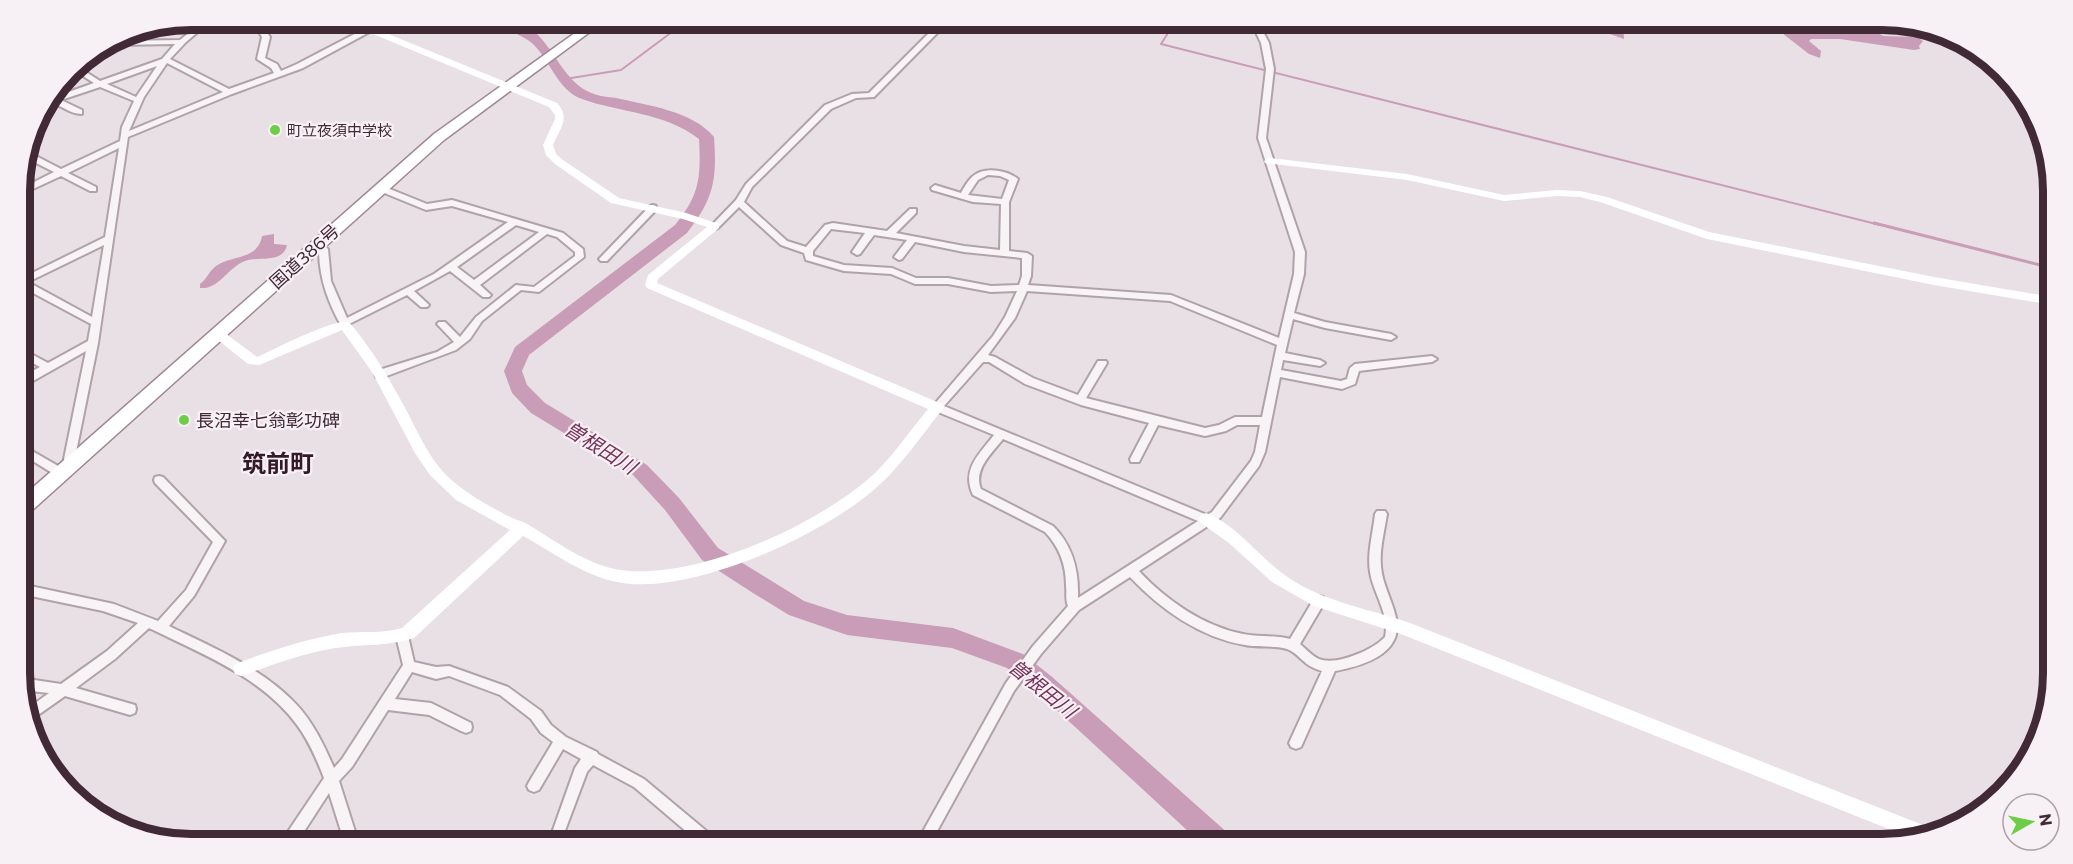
<svg xmlns="http://www.w3.org/2000/svg" width="2073" height="864" font-family="Commissioner,'Noto Sans JP',sans-serif">
<style>
.water{fill:#c99cb7}
.lines{fill:none;stroke-linecap:round;stroke-linejoin:round}
.stream-far1{stroke:#c99cb7;stroke-width:2}
.stream{stroke:#c99cb7;stroke-width:3}
.river{fill:#c99cb7;fill-rule:evenodd}
.street-casing{stroke:#b0a2a9;stroke-width:4}
.highway-casing{stroke:#a08894;stroke-width:3}
.street{fill:#f8f3f5;fill-rule:evenodd}
.secondary{fill:#fff;fill-rule:evenodd}
.highway{fill:#fff;fill-rule:evenodd}
.poi-dot{fill:#6bce46;stroke:#f7f0f4;stroke-width:2}
.labels{text-anchor:middle;dominant-baseline:central;stroke-width:4.5;stroke-linejoin:round;paint-order:stroke}
.far-poi-label{font-size:15px;fill:#412935;stroke:#f7f0f4;text-anchor:start}
.street-label{font-size:18px;fill:#412935;stroke:#f7f0f4}
.poi-label{font-size:18px;fill:#412935;stroke:#f7f0f4;text-anchor:start}
.water-label{font-size:20px;font-style:italic;fill:#753359;stroke:#f7f0f4}
.district-label{font-size:24px;font-weight:bold;fill:#321b26;stroke:#f7f0f4}
.rim{fill:none;stroke:#412935;stroke-width:8}
</style>
<rect width="100%" height="100%" fill="#e9e0e5"/>
<g class="water">
<path d="M1587,20H1625L1623,22L1624,39L1593,28L1585,21Z"/>
<path d="M1729,20H1798L1828,25L1856,23L1884,36L1917,37L1923,41L1919,46L1920,49L1914,50L1840,39H1811L1809,41L1821,51L1820,58L1809,54L1782,33L1749,28Z"/>
<path d="M274,234V244L287,245C283,264 259,256 245,261C228,267 219,290 200,288V284C207,279 209,271 216,266C232,255 258,260 262,236Z"/>
</g>
<g class="lines">
<g class="stream-far1">
<path d="M1083,20L1168,33L1161,44L1880,225"/>
<path d="M565,79L621,70L688,20"/>
</g>
<path class="stream" d="M1874,223L2052,268"/>
<path class="river" d="M494,20C549,14 551,73 589,92C597,96 608,97 616,98C646,105 693,111 714,137C717,180 714,198 687,233L529,355L522,371L527,385L545,403L647,465L679,498L718,548L804,601L847,615L953,628L1023,654L1051,676L1230,835L1234,844H1202L1035,690L1007,668L952,648L847,635L789,615L753,593L702,560L665,510L633,475L531,413L512,393L504,371L515,347L675,225C700,195 701,176 699,139C664,112 621,113 582,99C558,91 550,60 533,44C522,34 504,30 494,20Z"/>
<g class="street-casing">
<g id="street">
<path d="M204,20H212L186,42L170,59L229,89L274,73L271,68L257,59L262,37L252,20H258L270,37L265,58L277,64L281,71L297,64L368,27L375,29L303,68L232,94L128,137L98,343L75,457L79,461L78,464L74,465L65,462L64,459L86,351L33,381L24,391L20,392V381L25,375L40,367L20,356V348L48,363L88,341L91,324L20,286V279L105,237L119,148L68,173L96,187V191H90L61,176L20,195V189L54,172L32,161V157H38L61,169L120,141L122,127L134,101L100,87L61,100L82,110V114C66,114 63,102 45,105L49,99L94,83L72,69L75,65L100,81L162,59L175,44L118,45L90,58H85L103,46L117,41L180,40ZM167,63L223,92L129,131L144,97ZM157,66L136,97L107,84ZM104,245L92,317L28,282Z"/>
<path d="M942,20H950L874,97L856,98L831,109L752,187L744,202L787,241L806,247L825,225L833,223L887,231L910,209H916V213L896,233L964,246L1000,250L1001,204L973,202L932,190L931,188L935,185L961,193C964,187 968,181 972,177C984,166 1007,170 1018,179L1009,202V251L1027,253L1032,256L1031,276L1028,285L1171,295L1279,338L1294,274L1295,252L1258,138L1266,69L1261,43L1250,20H1257L1269,43L1274,69L1266,138L1305,252L1304,274L1294,313L1325,322L1391,334L1396,337L1391,340L1325,328L1293,319L1285,353L1320,360L1325,363L1320,366L1283,360L1281,370L1341,381L1347,379L1350,368L1355,364L1432,356L1437,359L1432,362L1359,371L1355,384L1342,389L1280,377L1265,452L1259,466L1220,518L1139,571C1166,600 1203,626 1243,634C1258,637 1274,635 1290,639L1315,597L1319,596L1323,597L1325,601L1323,605L1300,644C1306,649 1312,656 1319,659C1336,666 1373,650 1385,637C1390,614 1373,593 1370,572C1367,553 1373,533 1375,514L1377,511H1385L1387,514C1384,534 1378,554 1382,574C1385,589 1393,603 1396,618C1404,654 1362,666 1335,671L1301,747L1296,749L1291,747L1289,743L1322,671C1303,666 1300,654 1287,649C1273,645 1259,648 1245,645C1201,638 1160,609 1130,577L1079,610L1041,654L1014,691L930,844H916L1006,683L1033,646L1068,606C1065,599 1067,593 1066,586C1066,565 1060,548 1045,532L973,495C961,470 979,454 994,435L933,410L932,407L993,336L1005,317L1017,291L991,292L948,284H915L891,274L844,271L806,260L804,253L781,245L739,207L718,228L715,229L711,226L736,200L746,184L825,105L852,94L869,93ZM988,175L1000,176L1009,180L1002,199L968,195L978,180ZM831,229L865,233L852,252L857,255L860,254L874,235L907,240L894,257L899,260L902,259L915,242L964,252L1022,258V276L1019,285L991,286L948,278H916L892,268L844,265L813,256V251ZM1027,291L1170,301L1277,345L1262,417H1235L1219,425L1205,428L1086,398L1107,363L1106,361H1098L1078,395L1033,378L995,357L988,355L1015,318ZM983,362H989L1025,384L1081,405L1149,423L1130,459L1131,462H1139L1158,425L1205,436L1226,431L1237,425H1260L1255,452L1251,461L1212,512L1207,515L944,406ZM1003,439L1198,521L1078,598C1079,570 1073,546 1053,526L981,489C973,470 992,453 1003,439Z"/>
<path d="M380,185L427,204L452,200L563,233L583,249L584,257L539,292L521,290L482,321L470,339L456,350L384,377H376L375,374L376,371L437,352L454,342L439,326L437,324L439,322H445L460,337L476,317L516,285L534,287L575,256V252L557,237L547,234L480,285L491,295L489,297H483L450,271L414,291L427,303L429,305L427,307H421L407,295L349,324L348,327H342C328,303 319,278 319,250L313,245L314,243H320L328,249L331,281L347,318L434,274L508,222L452,206L426,210L377,190V186ZM516,225L539,232L474,280L457,267Z"/>
<path d="M653,205L656,206V210L607,261H601L599,259L601,257L650,206Z"/>
<path d="M20,444L65,470L66,473L65,476H57L20,453Z"/>
<path d="M159,476L163,477L225,541L194,596L169,626C212,647 262,668 296,704C313,722 324,745 334,768L342,759L403,665L396,636L398,632L402,631L406,632L408,636L414,662L436,667L449,666L508,687L541,711L551,725L566,737L597,752L598,754L644,779L716,839L718,844H701L634,787L593,765L587,772L560,844H548L575,768L581,759L563,749L539,790L534,792L529,790L527,786L529,782L553,742L541,733L531,719L500,695L449,676L436,679L412,672L395,699L431,703L471,723L472,727L471,731L466,733L461,731L429,715L388,710L352,767L339,781L359,844H345L329,793L296,844H281L283,839L324,778C317,760 309,741 297,725C262,677 200,653 149,628L115,659L76,688L135,705L136,709L135,713L130,715L65,696L31,720L27,709L49,693L21,690V678L61,684L107,651L138,623L103,611L21,594V584L114,604L158,621L186,590L213,542L155,483L154,480L155,477Z"/>
</g>
</g>
<g class="highway-casing">
<path id="highway" d="M593,20H606L444,140L28,514L21,516V498L434,134Z"/>
</g>
<use href="#street" class="street"/>
<g class="secondary">
<path d="M343,20H354L557,103C571,118 560,128 553,145L556,154L563,160L619,198L686,213L719,224V228L658,279L657,283L942,404L944,407L942,410C921,436 902,465 877,487C824,535 689,597 617,582C582,575 553,552 523,536L414,638C390,646 368,644 344,647C308,651 275,664 241,676L235,674L233,669L235,664C270,651 306,639 342,633C362,631 383,634 402,628L510,530L456,500L430,475L415,453L372,372L342,330L259,365L248,364L213,336L211,333L213,330H221L257,357C275,349 334,318 349,322C371,348 388,376 404,406C417,430 427,455 446,475C465,493 487,505 510,517C516,520 522,521 527,524C554,540 587,565 620,570C695,580 810,528 866,481C890,461 908,433 928,409L647,288L645,285L648,275L707,227L683,219L611,203L555,164L546,155L543,145L555,119V115L549,107L344,22Z"/>
<path d="M1269,158L1407,174L1504,195L1557,190L1580,191L1607,197L1709,232L1934,277L2052,297V305L1934,285L1707,239L1600,202L1580,197L1557,196L1504,201L1407,180L1265,163L1264,161Z"/>
<path d="M1206,513C1234,523 1258,555 1282,573C1318,601 1367,608 1410,623L1923,825L1929,828L1931,831L1911,838L1401,634L1314,606L1272,582L1229,543L1201,523L1199,519L1201,515Z"/>
</g>
<use href="#highway" class="highway"/>
</g>
<g class="poi-dot">
<circle cx="275" cy="130" r="6"/>
<circle cx="184" cy="420" r="6"/>
</g>
<g class="labels">
<g class="far-poi-label">
<text x="287" y="130">町立夜須中学校</text>
</g>
<g class="street-label">
<text transform="translate(304 256) rotate(-42)">国道386号</text>
</g>
<g class="poi-label">
<text x="196" y="420">長沼幸七翁彰功碑</text>
</g>
<g class="water-label">
<text transform="translate(601 447) rotate(32)">曽根田川</text>
<text transform="translate(1043 688) rotate(39)">曽根田川</text>
</g>
<g class="district-label">
<text x="278" y="462">筑前町</text>
</g>
</g>
<path d="M0 0H2073V864H0ZM191 30H1882A161 161 0 0 1 2043 191V673A161 161 0 0 1 1882 834H191A161 161 0 0 1 30 673V191A161 161 0 0 1 191 30Z" fill="#f7f0f4" fill-rule="evenodd"/>
<path class="rim" d="M191 30H1882A161 161 0 0 1 2043 191V673A161 161 0 0 1 1882 834H191A161 161 0 0 1 30 673V191A161 161 0 0 1 191 30Z"/>
<g transform="translate(2031 822) rotate(81)"><circle r="28" fill="#f7f0f4" stroke="#aea0a8" stroke-width="1.5"/>
<path d="M0-4.5L10 22L0 15L-10 22Z" fill="#6bce46"/>
<text y="-9" font-size="16" font-weight="bold" text-anchor="middle" fill="#412935">N</text>
</g>
</svg>
